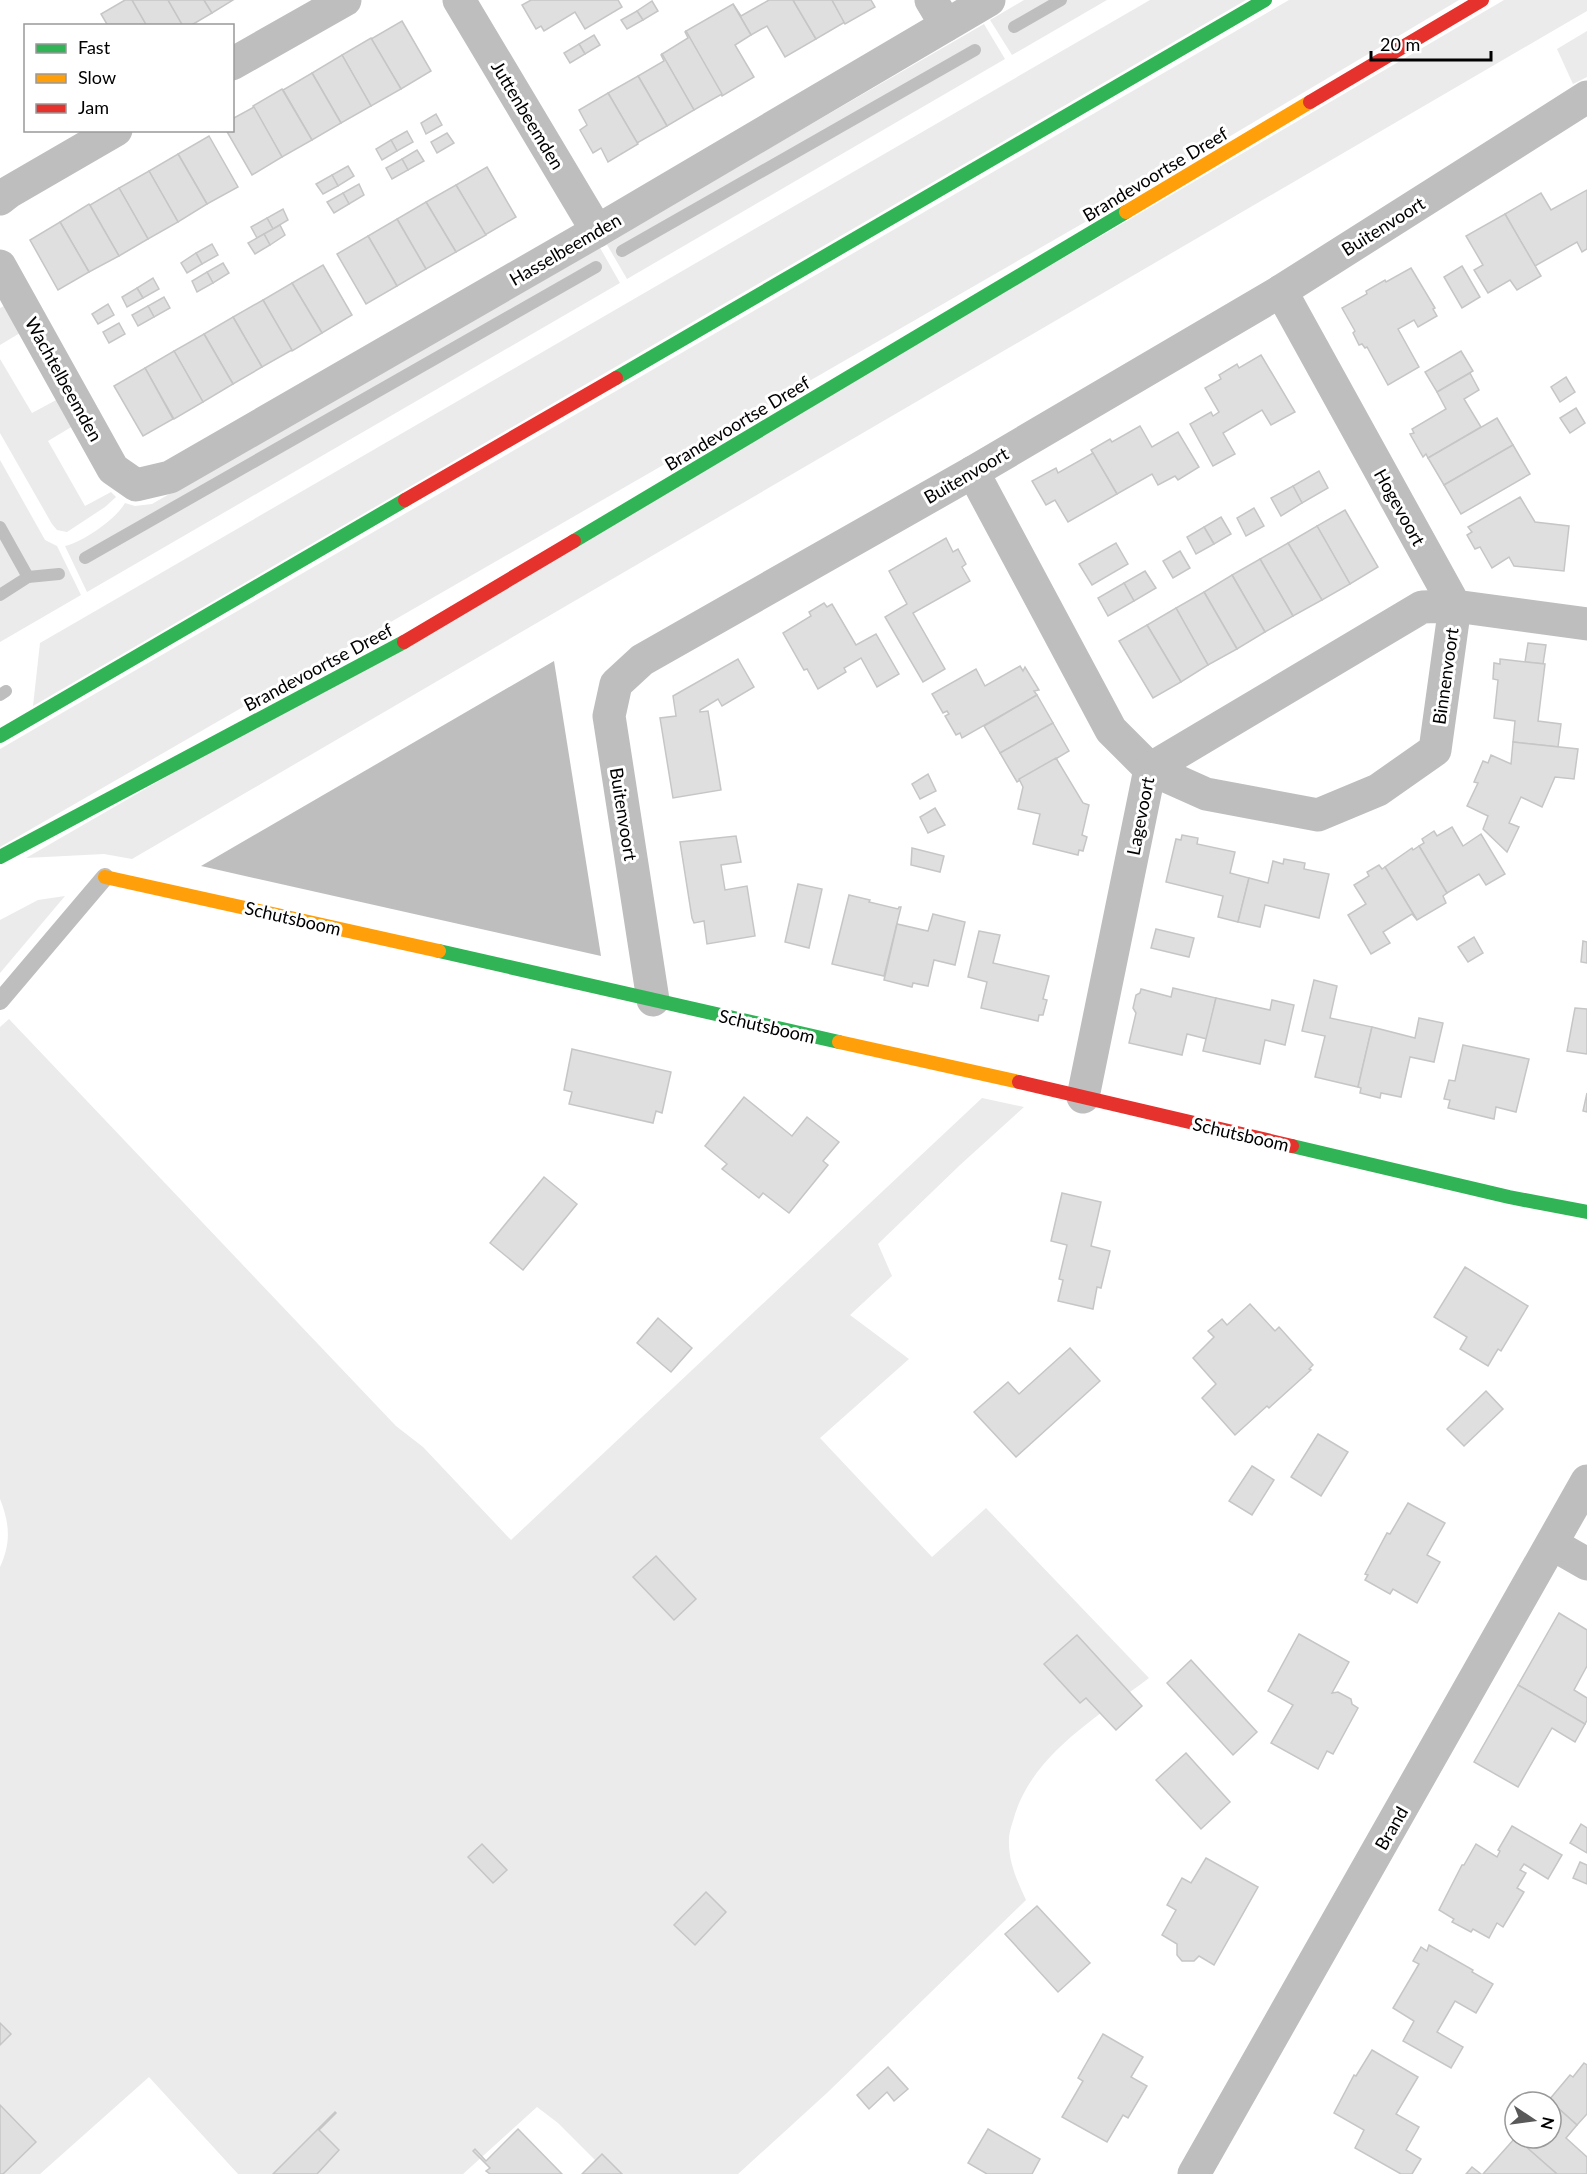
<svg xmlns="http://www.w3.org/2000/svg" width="1587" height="2174" font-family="Lato,sans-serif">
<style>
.green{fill:#ebebeb}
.water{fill:#bebebe}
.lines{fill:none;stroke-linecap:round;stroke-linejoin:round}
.stream{stroke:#bebebe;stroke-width:12}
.building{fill:#dfdfdf;stroke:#c6c6c6;stroke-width:1.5}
.lane{stroke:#bebebe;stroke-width:18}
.street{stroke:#bebebe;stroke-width:33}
.fast{stroke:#30b455;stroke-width:14}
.slow{stroke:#ff9f0a;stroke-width:14}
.jam{stroke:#e5322d;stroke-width:14}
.labels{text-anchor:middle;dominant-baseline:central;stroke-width:6;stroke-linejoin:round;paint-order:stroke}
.street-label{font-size:18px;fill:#000;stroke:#fff}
</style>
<rect width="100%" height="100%" fill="#fff"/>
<g class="green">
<path d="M1024,0H1107L1012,55L990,20Z"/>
<path d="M1150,0H1246L33,706L40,643Z"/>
<path d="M1289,0H1459L1106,210L0,847V749Z"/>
<path d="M1504,0H1587V11L132,859L104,854L26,858L1115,228Z"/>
<path d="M984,24L1005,59L627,279L606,243Z"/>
<path d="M1587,31V77L1573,84L1557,49Z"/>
<path d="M599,246L620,283L87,592L65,546C83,542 116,519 125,503L135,506L152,504Z"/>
<path d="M4,306L20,333L0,345V308Z"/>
<path d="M0,359L32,413L58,399L73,426L48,441L85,506L111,492L116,497L105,507L67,532L57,530L52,524L0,433Z"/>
<path d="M0,460L45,540L57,546L81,595L0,642Z"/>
<path d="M65,896L0,973V920L38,900Z"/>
<path d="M9,1019L396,1426L423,1447L511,1540L982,1098L1024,1107L960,1165L878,1244L892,1276L850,1315L909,1359L820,1438L932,1557L986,1508L1149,1678C1098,1717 1030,1755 1013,1821C1011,1827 1009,1833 1009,1839C1008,1861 1017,1881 1026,1900L828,2092L738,2174H609L558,2123L537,2107L463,2174H238L149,2077L40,2174H0V1567C11,1543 10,1524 0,1499V1027Z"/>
</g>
<path class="water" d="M554,661L601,956L201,866Z"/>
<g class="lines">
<g class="stream">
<path d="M1014,27L1061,0"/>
<path d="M622,251L975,50"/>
<path d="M0,527L28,577L0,595"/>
<path d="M85,558L596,267"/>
<path d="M28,577L59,574"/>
<path d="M0,695L6,691"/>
</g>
</g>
<g class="building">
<path d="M125,0H132L147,26H108L101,14Z"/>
<path d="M132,0H168L183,26H147Z"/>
<path d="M168,0H204L212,13L190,26H183Z"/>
<path d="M204,0H233L212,13Z"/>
<path d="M531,0H618L622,7L585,29L575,12L544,31L541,26L536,29L522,5Z"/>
<path d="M769,0H793L816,39L785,57L767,26L751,35L733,4L741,16Z"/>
<path d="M793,0H832L845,22L816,39Z"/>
<path d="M832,0H871L875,7L845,24Z"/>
<path d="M652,1L658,11L643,20L637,11Z"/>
<path d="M733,4L751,35L735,45L754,77L722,96L686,31Z"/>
<path d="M637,11L643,20L627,29L621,20Z"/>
<path d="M402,21L431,71L401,89L371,39Z"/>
<path d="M686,31L722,94L694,110L662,54L688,38L685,32Z"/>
<path d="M594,35L600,45L585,54L579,44Z"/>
<path d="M371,38L401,89L371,106L342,55Z"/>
<path d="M579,44L585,54L570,63L564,53Z"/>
<path d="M662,54L694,110L667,126L638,76L664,61L661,55Z"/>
<path d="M342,55L371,106L341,123L312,73Z"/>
<path d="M312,73L341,123L312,140L283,90Z"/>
<path d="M638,76L667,126L637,143L608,93Z"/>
<path d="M282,89L312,140L282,157L253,106Z"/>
<path d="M608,93L638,144L608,162L601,148L593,153L580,130L587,125L579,110Z"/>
<path d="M254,107L282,157L252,175L226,130H232V119Z"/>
<path d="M436,114L442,125L426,134L421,123Z"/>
<path d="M407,131L413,142L397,151L391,140Z"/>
<path d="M447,133L454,143L437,153L431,142Z"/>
<path d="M209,136L238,187L207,204L178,154Z"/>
<path d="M391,140L397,151L382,160L376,149Z"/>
<path d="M417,150L424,161L408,170L402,159Z"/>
<path d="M178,154L207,204L178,222L149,171Z"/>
<path d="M402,159L408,170L392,179L386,168Z"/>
<path d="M348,166L354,176L338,186L332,175Z"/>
<path d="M487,167L516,217L485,235L456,185Z"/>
<path d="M149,171L178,222L148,239L119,188Z"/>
<path d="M332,175L338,186L323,194L316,184Z"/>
<path d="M359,184L364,195L349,204L343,193Z"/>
<path d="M456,185L486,235L456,252L426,202Z"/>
<path d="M119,188L148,239L119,256L90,205Z"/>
<path d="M1587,190V249L1582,252L1577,242L1535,266L1505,214L1541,193L1551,210Z"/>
<path d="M343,193L349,204L334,213L327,202Z"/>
<path d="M426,202L456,252L426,269L397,219Z"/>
<path d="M89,204L119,256L89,272L60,222Z"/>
<path d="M283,209L288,220L273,229L267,218Z"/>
<path d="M1505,214L1541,276L1517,290L1510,280L1488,293L1474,270L1483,265L1466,236Z"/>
<path d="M267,218L273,229L257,238L251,227Z"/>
<path d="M397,219L426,269L397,286L368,236Z"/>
<path d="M60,222L89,272L58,290L30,240Z"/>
<path d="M280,225L285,235L270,245L264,234Z"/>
<path d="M264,234L270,245L255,254L248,243Z"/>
<path d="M368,236L397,286L366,304L337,254Z"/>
<path d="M212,244L218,255L202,264L196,253Z"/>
<path d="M196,253L202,264L187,273L181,263Z"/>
<path d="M223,263L229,273L213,283L207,272Z"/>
<path d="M323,265L352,315L322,333L292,283Z"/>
<path d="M1462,266L1480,297L1462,308L1444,277Z"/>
<path d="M1411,268L1435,308L1433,309L1437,316L1418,327L1414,320L1398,329L1419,367L1388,385L1367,347L1365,348L1362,344L1359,345L1353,333L1355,331L1342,308L1367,294L1366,291L1385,280L1386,282Z"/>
<path d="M207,272L213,283L197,292L192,281Z"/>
<path d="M153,278L159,289L143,298L137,288Z"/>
<path d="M292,283L322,333L292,351L263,300Z"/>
<path d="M137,288L143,298L127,307L122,297Z"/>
<path d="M164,297L170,308L154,317L148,306Z"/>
<path d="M263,300L292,350L262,367L233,317Z"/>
<path d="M108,304L114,315L98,324L92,314Z"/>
<path d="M148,306L154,317L138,326L132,315Z"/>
<path d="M233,317L262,367L233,384L204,334Z"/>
<path d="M119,323L125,334L109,343L103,332Z"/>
<path d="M204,334L233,384L203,402L174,351Z"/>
<path d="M174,351L203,402L174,419L145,368Z"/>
<path d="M1461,351L1473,371L1437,392L1425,372Z"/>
<path d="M1261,355L1295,412L1271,425L1262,410L1223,433L1235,454L1213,466L1190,424L1211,412L1213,416L1219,412L1205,388L1221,379L1219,375L1237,364L1239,368Z"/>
<path d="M145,368L173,419L143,436L114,386Z"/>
<path d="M1470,373L1479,390L1464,399L1481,427L1428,458L1426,454L1423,457L1410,434L1414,433L1412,429L1446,409L1437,392Z"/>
<path d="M1566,377L1575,392L1560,402L1551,387Z"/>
<path d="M1576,408L1585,423L1570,433L1560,418Z"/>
<path d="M1497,418L1513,445L1444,485L1428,458Z"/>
<path d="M1140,426L1152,447L1178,432L1199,467L1178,480L1175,476L1158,485L1152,474L1117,494L1091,450L1110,439L1112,442Z"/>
<path d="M1513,445L1530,474L1461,514L1444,485Z"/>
<path d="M1093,453L1117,494L1068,522L1055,500L1046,505L1032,481L1056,468L1058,473Z"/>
<path d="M1319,471L1328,488L1302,503L1293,486Z"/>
<path d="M1293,486L1302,503L1281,516L1271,498Z"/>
<path d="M1520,497L1535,522L1569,526L1564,571L1514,566L1509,557L1492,568L1480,547L1475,549L1467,535L1472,532L1468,527Z"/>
<path d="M1254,508L1264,526L1246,536L1237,518Z"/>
<path d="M1345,510L1378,567L1350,584L1317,526Z"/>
<path d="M1221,517L1231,534L1214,544L1204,527Z"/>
<path d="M1317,526L1350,584L1322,600L1288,543Z"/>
<path d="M1204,527L1214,544L1196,554L1187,537Z"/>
<path d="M946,538L953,552L958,549L966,564L962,567L970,581L913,613L945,669L923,682L885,617L907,604L889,571Z"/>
<path d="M1116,543L1128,564L1092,585L1079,564Z"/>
<path d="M1288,543L1322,600L1293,616L1260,559Z"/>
<path d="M1180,551L1190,568L1173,578L1163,561Z"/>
<path d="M1260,559L1293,616L1265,632L1232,575Z"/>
<path d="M1145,571L1156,588L1134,601L1124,583Z"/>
<path d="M1232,575L1265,632L1237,649L1204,592Z"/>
<path d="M1124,583L1134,601L1108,616L1098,598Z"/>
<path d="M1204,592L1237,649L1208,665L1176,608Z"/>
<path d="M824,603L827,607L832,604L856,645L876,634L899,674L877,687L861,658L844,668L846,672L818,689L807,669L804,670L783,633L811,616L809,612Z"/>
<path d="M1176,608L1208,665L1181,682L1147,625Z"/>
<path d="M1147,625L1181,682L1153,698L1119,641Z"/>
<path d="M1528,643L1546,645L1543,664L1525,662Z"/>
<path d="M738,659L754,687L722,706L718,699L700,710V712L708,711L721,790L673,798L660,718L676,716L673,696Z"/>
<path d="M1500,659L1545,664L1538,721L1561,724L1558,747L1513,742L1515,721L1494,718L1498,680L1493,679L1494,663L1500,664Z"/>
<path d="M1020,666L1023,671L1025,667L1039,690L1034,691L1037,695L962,738L960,733L956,735L945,716L949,714L947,711L943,713L932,694L976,669L985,686Z"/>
<path d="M1037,695L1053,723L1000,753L984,726Z"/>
<path d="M1053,723L1069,751L1017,782L1000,753Z"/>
<path d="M1513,742L1578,749L1574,779L1555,777L1542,807L1521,797L1509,823L1519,827L1507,852L1483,829L1488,816L1467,806L1478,783L1474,782L1483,761L1488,763L1491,755L1511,764Z"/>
<path d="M1056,758L1083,803L1089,805L1082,835L1087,837L1083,851L1079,850L1078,855L1033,844L1040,814L1018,809L1023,787L1019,779Z"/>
<path d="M928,774L936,791L920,799L912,784Z"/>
<path d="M935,808L945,825L928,833L920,817Z"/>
<path d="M1452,827L1463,846L1481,834L1505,874L1486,885L1479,874L1447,893L1419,846L1424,843L1422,839L1434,831L1437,836Z"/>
<path d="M1182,835L1198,838L1197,844L1235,852L1230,873L1249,878L1238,922L1218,917L1223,896L1166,882L1176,839L1181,840Z"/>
<path d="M736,836L741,862L721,865L725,890L747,886L755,936L707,944L704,921L694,923L692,918L680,842Z"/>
<path d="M1419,846L1447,893L1443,896L1446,903L1417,920L1385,867L1412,848L1413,850Z"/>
<path d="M912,848L944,856L940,872L911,865Z"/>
<path d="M1284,859L1305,863L1304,869L1329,874L1319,918L1265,905L1260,927L1238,922L1249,878L1268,883L1273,861L1283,864Z"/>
<path d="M1379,865L1382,869L1385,867L1417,920L1412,914L1383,932L1390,943L1371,954L1348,915L1366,904L1354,885L1369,876L1367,872Z"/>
<path d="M798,884L822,889L809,948L785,942Z"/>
<path d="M849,895L870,900L869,902L898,909L899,907H901L884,976L832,964Z"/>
<path d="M933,914L965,922L955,965L934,960L928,986L913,983L912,987L884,980L897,924L928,931Z"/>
<path d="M1156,929L1194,938L1189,957L1151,948Z"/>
<path d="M979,931L1000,935L993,963L1049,976L1043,999L1047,1000L1043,1015H1039L1038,1021L981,1008L987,982L968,977Z"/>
<path d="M1474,937L1483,953L1468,962L1458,947Z"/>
<path d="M1583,941L1587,942V963L1581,962Z"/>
<path d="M1314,980L1337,986L1330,1018L1372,1027L1358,1087L1315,1077L1325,1036L1302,1031Z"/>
<path d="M1173,988L1216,998L1207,1039L1187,1034L1182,1055L1129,1043L1136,1013L1133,1008L1136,995L1140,993L1141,989L1171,997Z"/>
<path d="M1216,998L1270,1010L1272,1000L1294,1005L1285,1045L1265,1040L1260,1064L1203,1051Z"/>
<path d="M1575,1008L1587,1009V1054L1567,1051Z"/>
<path d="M1419,1018L1443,1023L1434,1062L1410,1057L1401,1097L1381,1093L1380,1098L1360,1093L1361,1088L1358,1087L1372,1027L1415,1038Z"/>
<path d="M1463,1045L1529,1059L1516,1112L1496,1107L1494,1119L1448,1108L1450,1100L1444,1099L1449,1080L1455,1081Z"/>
<path d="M572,1049L671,1072L662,1113L656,1111L653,1123L569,1104L572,1092L564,1090Z"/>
<path d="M1587,1093V1112L1583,1111Z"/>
<path d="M744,1097L792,1136L807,1117L839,1142L823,1161L828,1165L789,1213L763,1193L759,1198L722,1169L727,1164L705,1146Z"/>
<path d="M544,1177L577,1204L523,1270L490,1243Z"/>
<path d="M1062,1193L1101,1202L1091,1246L1110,1251L1101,1288L1097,1287L1093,1309L1058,1301L1063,1280L1059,1279L1067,1245L1051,1241Z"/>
<path d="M1465,1267L1528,1306L1501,1351L1498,1349L1488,1366L1460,1349L1467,1337L1434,1317Z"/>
<path d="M1250,1304L1275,1331L1279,1327L1313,1365L1309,1369L1311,1370L1269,1408L1267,1406L1235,1435L1202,1398L1216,1384L1193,1358L1214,1337L1208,1331L1222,1319L1227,1325Z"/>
<path d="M658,1318L692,1348L671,1372L637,1343Z"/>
<path d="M1070,1348L1100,1381L1016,1457L974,1412L1008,1382L1019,1394Z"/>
<path d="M1486,1391L1503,1409L1464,1446L1447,1429Z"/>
<path d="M1318,1434L1348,1452L1321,1496L1291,1477Z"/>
<path d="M1252,1466L1274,1480L1252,1515L1229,1501Z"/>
<path d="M1408,1503L1445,1523L1427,1555L1440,1562L1417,1603L1393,1589L1390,1594L1365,1580L1368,1575L1365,1574L1387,1533L1390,1534Z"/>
<path d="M656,1556L696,1599L674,1620L633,1577Z"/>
<path d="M1559,1613L1587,1630V1666L1574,1690L1587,1698V1720L1585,1724L1518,1685Z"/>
<path d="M1299,1634L1349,1662L1332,1693L1338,1692L1351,1699L1352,1704L1358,1708L1333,1754L1327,1751L1318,1769L1271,1743L1293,1705L1268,1691Z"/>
<path d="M1077,1635L1142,1706L1116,1730L1086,1698L1080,1703L1044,1664Z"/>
<path d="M1191,1660L1257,1732L1233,1755L1167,1683Z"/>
<path d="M1518,1685L1585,1724L1575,1742L1552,1728L1518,1787L1474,1762Z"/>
<path d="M1186,1753L1230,1802L1201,1829L1156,1780Z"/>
<path d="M1581,1824L1587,1828V1853L1570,1843Z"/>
<path d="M1512,1826L1562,1855L1548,1879L1524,1864L1520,1870L1526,1873L1517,1888L1524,1892L1503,1927L1497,1923L1489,1938L1473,1929L1471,1932L1452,1922L1454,1919L1439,1910L1462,1865H1464L1476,1844L1497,1857L1500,1851L1498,1850Z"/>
<path d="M482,1844L507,1870L493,1883L468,1857Z"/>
<path d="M1206,1858L1258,1887L1214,1965L1199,1956L1194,1961H1182L1177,1955V1944L1162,1935L1176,1910L1167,1905L1182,1878L1191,1883Z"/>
<path d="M1580,1862L1587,1865V1884L1573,1878Z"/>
<path d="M706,1892L726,1912L695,1945L674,1925Z"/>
<path d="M1037,1906L1090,1963L1058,1992L1005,1934Z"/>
<path d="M1429,1945L1473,1970L1472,1972L1493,1984L1476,2013L1455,2001L1437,2032L1463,2047L1451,2068L1403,2041L1414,2021L1393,2008L1419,1964L1413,1961L1421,1947L1427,1951Z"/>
<path d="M0,2023L11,2034L0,2045Z"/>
<path d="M1103,2034L1143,2057L1131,2077L1147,2086L1128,2118L1123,2115L1107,2142L1062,2117L1083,2081L1078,2078Z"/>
<path d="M1372,2050L1418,2077L1396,2114L1419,2127L1406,2150L1421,2159L1412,2174H1401L1355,2148L1364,2130L1334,2113L1354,2075L1356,2076Z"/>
<path d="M1584,2063L1587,2065V2114L1577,2125L1549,2100L1570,2075L1573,2077Z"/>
<path d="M888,2067L908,2089L894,2101L887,2092L869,2109L857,2095Z"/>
<path d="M1549,2100L1577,2125L1566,2138L1587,2157V2174H1557L1528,2149L1537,2138H1551V2102H1547Z"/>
<path d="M0,2105L36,2142L3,2174H0Z"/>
<path d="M335,2112L336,2113L319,2130L339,2150L317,2174H273Z"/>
<path d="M518,2129L562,2174H490L486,2171L490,2168L473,2151L475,2149L486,2161Z"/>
<path d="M988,2129L1040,2159L1032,2174H987L968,2163Z"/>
<path d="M1515,2138H1516L1557,2174H1483Z"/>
<path d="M602,2154L622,2174H582Z"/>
<path d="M1472,2167L1481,2174H1466Z"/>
</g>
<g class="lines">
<path class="lane" d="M0,1001L105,877"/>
<g class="street">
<path d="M459,0L597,231"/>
<path d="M931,0L946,25"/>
<path d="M232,64L345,0"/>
<path d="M0,199L9,192L116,130"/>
<path d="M0,266L113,469L136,485L170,477L597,231L989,0"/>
<path d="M1281,291L1455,606L1587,624"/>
<path d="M973,472L1111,730L1150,769L1083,1097"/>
<path d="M1455,606L1435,750L1378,790L1318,815L1206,794L1150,769L1422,607Z"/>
<path d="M653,1000L609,716L616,684L642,660L973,472L1281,291L1587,97"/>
<path d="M1552,1544L1587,1564"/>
<path d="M1194,2174L1587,1481"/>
</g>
<g class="fast">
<path d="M616,378L1265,0"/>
<path d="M574,541L1126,212"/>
<path d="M0,736L405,500"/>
<path d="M0,857L404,642"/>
<path d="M439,951L839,1042"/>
<path d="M1292,1146L1509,1197L1587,1212"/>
</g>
<g class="slow">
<path d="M1126,212L1310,102"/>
<path d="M105,877L439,951"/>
<path d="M839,1042L1019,1082"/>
</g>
<g class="jam">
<path d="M1310,102L1482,0"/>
<path d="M405,500L616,378"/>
<path d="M404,642L574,541"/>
<path d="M1019,1082L1292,1146"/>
</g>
</g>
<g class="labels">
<g class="street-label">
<text transform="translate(528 115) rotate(59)">Juttenbeemden</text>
<text transform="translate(1155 174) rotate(-31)">Brandevoortse Dreef</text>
<text transform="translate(1383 226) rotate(-32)">Buitenvoort</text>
<text transform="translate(565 249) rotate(-30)">Hasselbeemden</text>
<text transform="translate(64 379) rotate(61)">Wachtelbeemden</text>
<text transform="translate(737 423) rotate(-31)">Brandevoortse Dreef</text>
<text transform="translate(966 475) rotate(-30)">Buitenvoort</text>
<text transform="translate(1400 507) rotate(61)">Hogevoort</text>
<text transform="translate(318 667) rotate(-28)">Brandevoortse Dreef</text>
<text transform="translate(1445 676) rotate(-82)">Binnenvoort</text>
<text transform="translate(624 814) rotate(81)">Buitenvoort</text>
<text transform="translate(1140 816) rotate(-79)">Lagevoort</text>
<text transform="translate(293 918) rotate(13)">Schutsboom</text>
<text transform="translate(767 1026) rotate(13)">Schutsboom</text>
<text transform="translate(1241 1134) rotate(13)">Schutsboom</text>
<text transform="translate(1391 1828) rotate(-60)">Brand</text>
</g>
</g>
<rect x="24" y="24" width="210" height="108" fill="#ffffff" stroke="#999999" stroke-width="1.5"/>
<rect x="36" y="44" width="30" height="9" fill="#30b455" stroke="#999999" stroke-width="1.5"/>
<text x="78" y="54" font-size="18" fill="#000000">Fast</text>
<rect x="36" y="74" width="30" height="9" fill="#ff9f0a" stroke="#999999" stroke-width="1.5"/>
<text x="78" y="84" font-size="18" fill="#000000">Slow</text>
<rect x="36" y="104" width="30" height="9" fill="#e5322d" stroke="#999999" stroke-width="1.5"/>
<text x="78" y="114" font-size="18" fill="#000000">Jam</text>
<g transform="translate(1533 2120) rotate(103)"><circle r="28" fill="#ffffff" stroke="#999999" stroke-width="1.5"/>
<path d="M0-4.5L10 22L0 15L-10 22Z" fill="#595959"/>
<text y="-9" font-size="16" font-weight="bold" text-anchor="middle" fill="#000000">N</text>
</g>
<path d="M1371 51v9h120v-9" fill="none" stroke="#000000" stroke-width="3"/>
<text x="1380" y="51" font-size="18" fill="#000000" stroke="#ffffff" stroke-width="4.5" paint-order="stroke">20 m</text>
</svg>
